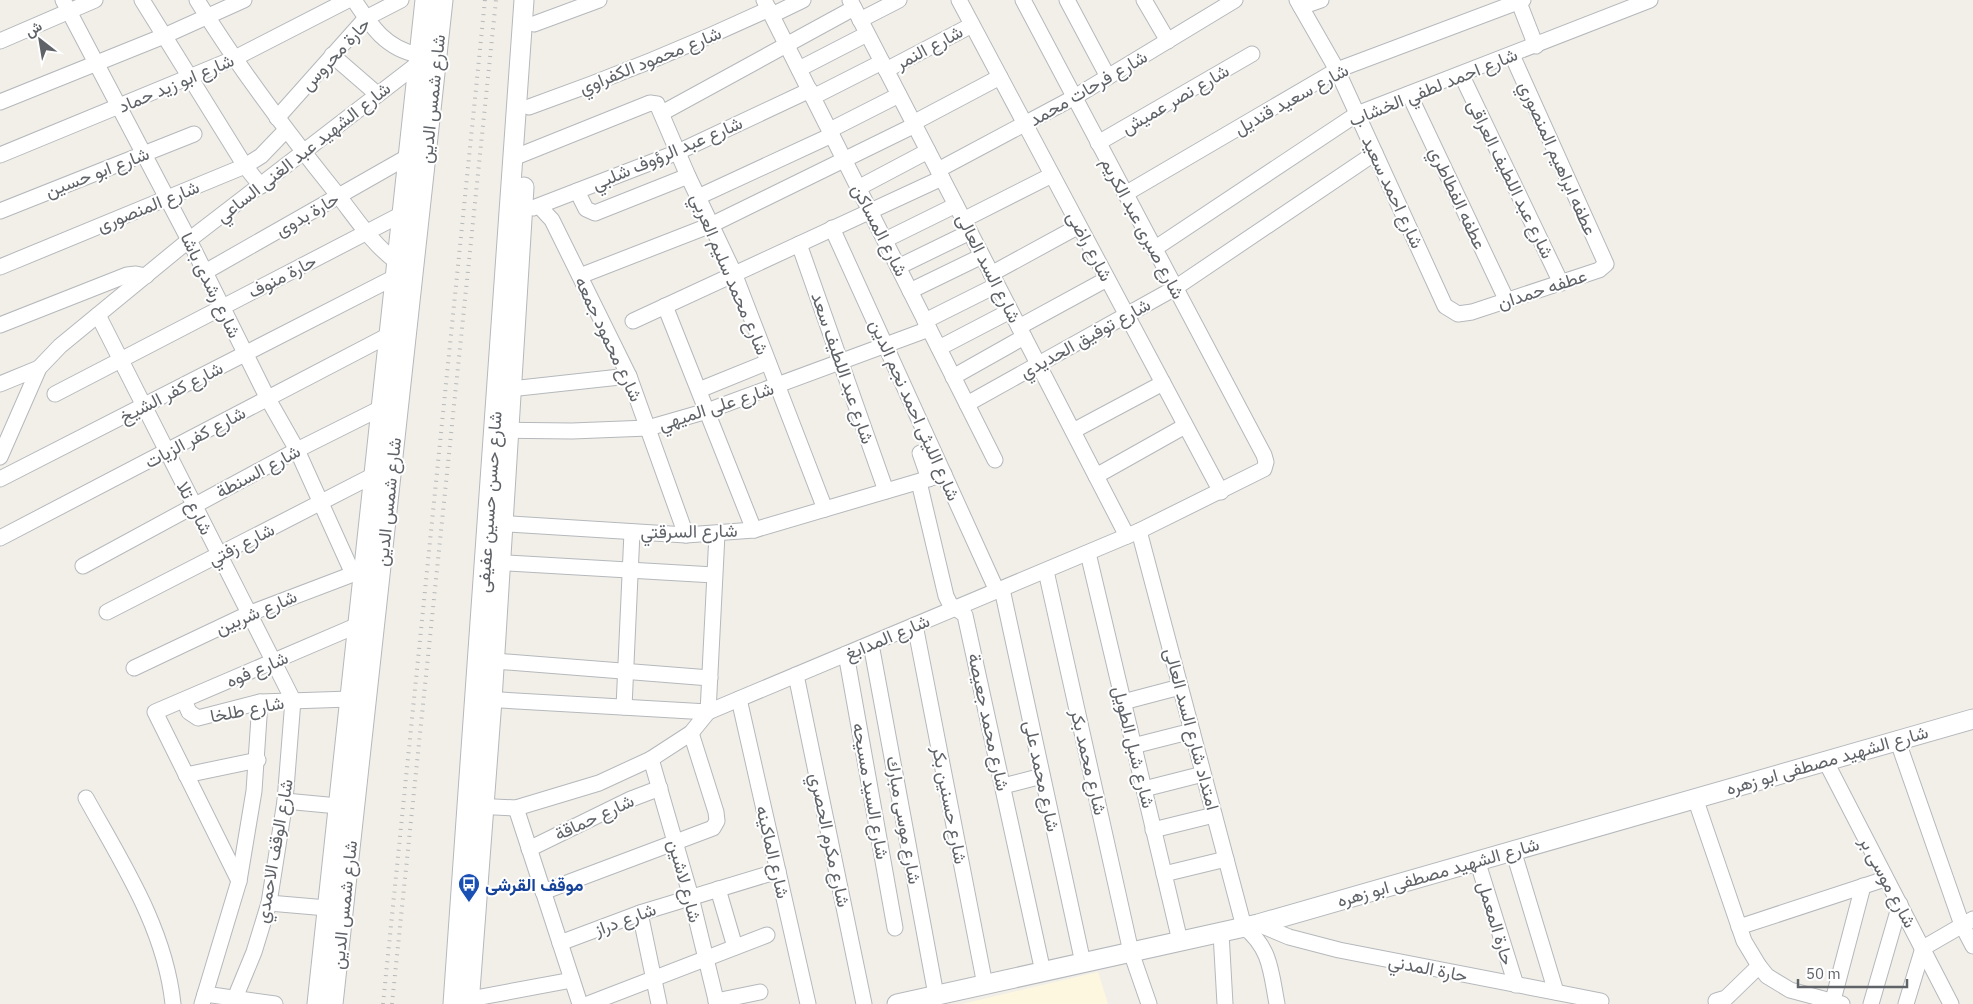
<svg xmlns="http://www.w3.org/2000/svg" width="1973" height="1004" font-family="'IBM Plex Sans',Vazirmatn,sans-serif">
<style>
.commercial{fill:#fef7e0}
.lines{fill:none;stroke-linecap:round;stroke-linejoin:round}
.minor-casing{stroke:#b5b8bc;stroke-width:17}
.tertiary-casing{stroke:#b5b8bc;stroke-width:21}
.minor{stroke:#fff;stroke-width:15}
.tertiary{stroke:#fff;stroke-width:19}
.rail{stroke:#b6b7b8;stroke-width:4;stroke-dasharray:1 6;stroke-linecap:butt}
.labels{text-anchor:middle;dominant-baseline:central;stroke-width:4;stroke-linejoin:round;paint-order:stroke}
.street-label{font-size:18px;fill:#5f6368;stroke:#fff}
.transit-label{font-size:18px;font-weight:bold;fill:#164399;stroke:#fff;text-anchor:start}
</style>
<rect width="100%" height="100%" fill="#f1efe8"/>
<path class="commercial" d="M1098,972L1108,1004H961H962Z"/>
<g class="lines">
<g class="minor-casing">
<g id="minor">
<path d="M63,0L189,240L268,399L297,450L353,574"/>
<path d="M142,0L245,166L261,186"/>
<path d="M197,0C239,69 287,132 337,194C356,218 372,244 397,262"/>
<path d="M354,0C371,26 386,49 419,55"/>
<path d="M764,0L995,460"/>
<path d="M850,0L1127,536"/>
<path d="M959,0L1221,492"/>
<path d="M1067,0L1108,77"/>
<path d="M1144,0L1168,41"/>
<path d="M1297,0L1337,70L1445,306L1458,314L1472,312L1599,270L1606,264L1512,55"/>
<path d="M1518,0L1536,46"/>
<path d="M1301,7L1321,0"/>
<path d="M772,15L803,0"/>
<path d="M860,20L899,0"/>
<path d="M534,24L599,0"/>
<path d="M0,41L95,0"/>
<path d="M332,55L377,94"/>
<path d="M799,69L867,34"/>
<path d="M886,70L972,25"/>
<path d="M1461,74L1561,283"/>
<path d="M1409,94L1507,301"/>
<path d="M813,97L882,62"/>
<path d="M0,102L164,36L244,0"/>
<path d="M529,107C611,78 690,46 769,9"/>
<path d="M662,113L854,8"/>
<path d="M277,118L366,18L401,0"/>
<path d="M913,123L1000,77"/>
<path d="M830,130L899,95"/>
<path d="M1098,143L1252,54"/>
<path d="M0,155L233,59L348,0"/>
<path d="M513,158L650,103L657,104L688,176L734,273L825,509"/>
<path d="M938,170L1073,98L1235,0"/>
<path d="M858,188L928,151"/>
<path d="M577,191L586,209L595,213L688,176"/>
<path d="M1125,194L1337,70L1523,0"/>
<path d="M698,197L832,135"/>
<path d="M539,206L552,220L629,376L686,535"/>
<path d="M533,208L678,152L810,90"/>
<path d="M0,211L194,134"/>
<path d="M963,220L1052,175"/>
<path d="M832,228L997,591"/>
<path d="M885,240L956,205"/>
<path d="M799,244L886,491"/>
<path d="M1154,249L1357,114L1650,0"/>
<path d="M0,267L245,166L261,156L286,130"/>
<path d="M898,267L970,232"/>
<path d="M205,272L409,156"/>
<path d="M991,274L1079,226"/>
<path d="M580,276L711,225L915,125"/>
<path d="M910,291L982,256"/>
<path d="M665,306L754,530"/>
<path d="M98,315L293,700L285,801L269,903L254,952L235,998"/>
<path d="M633,321L942,178"/>
<path d="M925,321L997,285"/>
<path d="M0,325L127,275L136,274L146,276"/>
<path d="M1019,327L1107,279"/>
<path d="M939,348L1010,311"/>
<path d="M953,377L1024,337"/>
<path d="M0,384L39,368"/>
<path d="M501,390L629,376"/>
<path d="M699,390L768,362"/>
<path d="M55,394L402,214"/>
<path d="M967,404L1175,288L1375,153"/>
<path d="M498,430L572,431L648,428L707,411L929,329"/>
<path d="M1073,431L1163,383"/>
<path d="M920,453L929,479"/>
<path d="M0,457L39,368L60,346L189,240L424,59"/>
<path d="M1096,476L1185,426"/>
<path d="M0,479L395,277"/>
<path d="M919,482L946,596L950,604L965,615L1043,972"/>
<path d="M494,523L686,535L754,530L944,474"/>
<path d="M1139,531L1244,927C1271,948 1271,973 1277,1004"/>
<path d="M0,538L389,335"/>
<path d="M1088,553L1180,941"/>
<path d="M491,562L714,575"/>
<path d="M83,566L297,450L381,408"/>
<path d="M1046,571L1131,952L1149,1004"/>
<path d="M1002,589L1083,963"/>
<path d="M107,612L374,475"/>
<path d="M915,625L985,985"/>
<path d="M871,644L936,995"/>
<path d="M846,654L895,928"/>
<path d="M495,661L710,678"/>
<path d="M134,668L248,614L361,571"/>
<path d="M796,675L864,1004"/>
<path d="M482,699L708,712L1139,531L1264,469L1266,462L1264,455L1023,0"/>
<path d="M739,699L808,1004"/>
<path d="M184,700L189,712L198,718L260,702L350,699"/>
<path d="M1123,702L1180,687"/>
<path d="M624,707L632,532"/>
<path d="M1897,739L1962,925L1973,946"/>
<path d="M1133,746L1192,731"/>
<path d="M651,759L691,897L717,1004"/>
<path d="M1825,760L1951,1004"/>
<path d="M186,775L258,760"/>
<path d="M1003,786L1042,776"/>
<path d="M1144,789L1203,774"/>
<path d="M86,798C122,863 165,928 173,1004"/>
<path d="M1695,798L1744,941L1759,966L1767,976L1790,990L1842,1004"/>
<path d="M285,801L338,806"/>
<path d="M474,806L516,808L599,783L651,759L691,733L708,712L717,534"/>
<path d="M516,808L580,1004"/>
<path d="M1153,830L1214,815"/>
<path d="M529,849L631,799L660,788"/>
<path d="M1513,850L1556,992"/>
<path d="M1477,860L1516,985"/>
<path d="M1164,874L1226,859"/>
<path d="M239,881L155,712L358,625"/>
<path d="M718,889L735,947"/>
<path d="M543,892L713,828L717,821L716,812L691,733"/>
<path d="M269,903L327,908"/>
<path d="M640,913L659,1004"/>
<path d="M1258,924L1289,937L1339,950L1601,1001"/>
<path d="M1739,927L1885,879"/>
<path d="M1221,933L1225,1004"/>
<path d="M560,943L640,913L778,871"/>
<path d="M205,994L275,1004"/>
<path d="M470,999L572,980"/>
<path d="M716,1001L760,992"/>
<path d="M1716,1001L1726,998L1759,966"/>
<path d="M202,1004L239,881L254,791L260,702"/>
<path d="M588,1004L767,935"/>
<path d="M1832,1004L1863,886"/>
<path d="M1871,1004L1900,904"/>
<path d="M1906,1004L1923,948L1973,919"/>
</g>
</g>
<g class="tertiary-casing">
<g id="tertiary">
<path d="M317,1004L425,0"/>
<path d="M333,1004L443,0"/>
<path d="M453,1004L524,0"/>
<path d="M469,1004L492,700L524,187"/>
<path d="M897,1004L1258,924L1973,719"/>
</g>
</g>
<use href="#minor" class="minor"/>
<use href="#tertiary" class="tertiary"/>
<g class="rail">
<path d="M383,1004L485,0"/>
<path d="M392,1004L496,0"/>
</g>
</g>
<defs>
<g id="bus-pin" transform="scale(1.125)"><path d="M0 17L-7.5 6A9.5 9.5 0 1 1 7.5 6Z" fill="#1a4fb4" stroke="#fff"/><path d="M-5-6H5V4H4V6H2V4H-2V6H-4V4H-5ZM-3.5-4V0h7V-4ZM-3.5 1.2v1.5H-2V1.2ZM2 1.2v1.5H3.5V1.2Z" fill="#fff"/></g>
</defs>
<g fill-rule="evenodd">
<use href="#bus-pin" x="469" y="884"/>
</g>
<g class="labels">
<g class="street-label">
<text transform="translate(929 47) rotate(-28)">شارع النمر</text>
<text transform="translate(335 54) rotate(-47)">حارة محروس</text>
<text transform="translate(650 60) rotate(-22)">شارع محمود الكفراوي</text>
<text transform="translate(176 83) rotate(-23)">شارع ابو زيد حماد</text>
<text transform="translate(1433 87) rotate(-22)">شارع احمد لطفي الخشاب</text>
<text transform="translate(1088 88) rotate(-30)">شارع فرحات محمد</text>
<text transform="translate(432 99) rotate(-84)">شارع شمس الدين</text>
<text transform="translate(1175 99) rotate(-30)">شارع نصر عميش</text>
<text transform="translate(1291 99) rotate(-29)">شارع سعيد قنديل</text>
<text transform="translate(303 152) rotate(-38)">شارع الشهيد عبد الغنى الساعي</text>
<text transform="translate(667 153) rotate(-23)">شارع عبد الرؤوف شلبي</text>
<text transform="translate(1558 158) rotate(66)">عطفه ابراهيم المنصوري</text>
<text transform="translate(97 172) rotate(-21)">شارع ابو حسين</text>
<text transform="translate(1511 179) rotate(64)">شارع عبد اللطيف العراقى</text>
<text transform="translate(1393 192) rotate(65)">شارع احمد سعيد</text>
<text transform="translate(1458 198) rotate(65)">عطفه الفطاطري</text>
<text transform="translate(148 206) rotate(-22)">شارع المنصورى</text>
<text transform="translate(307 214) rotate(-30)">حارة بدوى</text>
<text transform="translate(1143 228) rotate(62)">شارع صبرى عبد الكريم</text>
<text transform="translate(880 230) rotate(63)">شارع المساكن</text>
<text transform="translate(1090 246) rotate(62)">شارع راضى</text>
<text transform="translate(989 268) rotate(63)">شارع السد العالى</text>
<text transform="translate(730 274) rotate(67)">شارع محمد سليم العربي</text>
<text transform="translate(282 276) rotate(-27)">حارة منوف</text>
<text transform="translate(211 285) rotate(64)">شارع رشدى باشا</text>
<text transform="translate(1542 289) rotate(-18)">عطفه حمدان</text>
<text transform="translate(1085 338) rotate(-29)">شارع توفيق الحديدي</text>
<text transform="translate(609 339) rotate(65)">شارع محمود جمعه</text>
<text transform="translate(843 368) rotate(71)">شارع عبد اللطيف سعد</text>
<text transform="translate(171 392) rotate(-27)">شارع كفر الشيخ</text>
<text transform="translate(716 406) rotate(-18)">شارع على الميهي</text>
<text transform="translate(915 410) rotate(66)">شارع الليثى احمد نجم الدين</text>
<text transform="translate(195 437) rotate(-28)">شارع كفر الزيات</text>
<text transform="translate(258 471) rotate(-28)">شارع السنطة</text>
<text transform="translate(388 502) rotate(-84)">شارع شمس الدين</text>
<text transform="translate(489 502) rotate(-86)">شارع حسن حسين عفيفى</text>
<text transform="translate(195 508) rotate(63)">شارع تلا</text>
<text transform="translate(689 531) rotate(-1)">شارع السرقتي</text>
<text transform="translate(241 544) rotate(-27)">شارع زفتي</text>
<text transform="translate(256 612) rotate(-23)">شارع شربين</text>
<text transform="translate(887 637) rotate(-23)">شارع المدابغ</text>
<text transform="translate(257 669) rotate(-23)">شارع فوه</text>
<text transform="translate(247 709) rotate(-11)">شارع طلخا</text>
<text transform="translate(989 722) rotate(78)">شارع محمد جعيصة</text>
<text transform="translate(1192 729) rotate(75)">امتداد شارع السد العالى</text>
<text transform="translate(1134 747) rotate(76)">شارع شبل الطويل</text>
<text transform="translate(1827 760) rotate(-16)">شارع الشهيد مصطفى ابو زهره</text>
<text transform="translate(1089 762) rotate(77)">شارع محمد بكر</text>
<text transform="translate(1042 776) rotate(78)">شارع محمد على</text>
<text transform="translate(871 791) rotate(80)">شارع السيد مسيحه</text>
<text transform="translate(950 805) rotate(79)">شارع حسنين بكر</text>
<text transform="translate(594 817) rotate(-25)">شارع حماقة</text>
<text transform="translate(904 820) rotate(80)">شارع موسى مبارك</text>
<text transform="translate(830 840) rotate(78)">شارع مكرم الحصري</text>
<text transform="translate(274 851) rotate(-80)">شارع الوقف الاحمدي</text>
<text transform="translate(773 852) rotate(77)">شارع الماكينه</text>
<text transform="translate(1438 872) rotate(-16)">شارع الشهيد مصطفى ابو زهره</text>
<text transform="translate(685 881) rotate(75)">شارع لاشين</text>
<text transform="translate(1888 882) rotate(62)">شارع موسى بر</text>
<text transform="translate(344 905) rotate(-84)">شارع شمس الدين</text>
<text transform="translate(625 919) rotate(-20)">شارع دراز</text>
<text transform="translate(1496 923) rotate(73)">حارة المعمل</text>
<text transform="translate(1428 968) rotate(11)">حارة المدني</text>
</g>
<g class="transit-label">
<text x="485" y="884">موقف القرشى</text>
</g>
</g>
<g transform="translate(40 40) rotate(329)" stroke="#ffffff" stroke-width="4" paint-order="stroke">
<path d="M0-4L9 19L0 12L-9 19Z" fill="#5f6368"/>
<text y="-8" font-size="14" font-weight="bold" text-anchor="middle" fill="#5f6368">ش</text>
</g>
<path d="M1798 979v8h109v-8" fill="none" stroke="#5f6368" stroke-width="2.5"/>
<text x="1806" y="979" font-size="15" fill="#5f6368" stroke="#ffffff" stroke-width="4" paint-order="stroke">50 m</text>
</svg>
